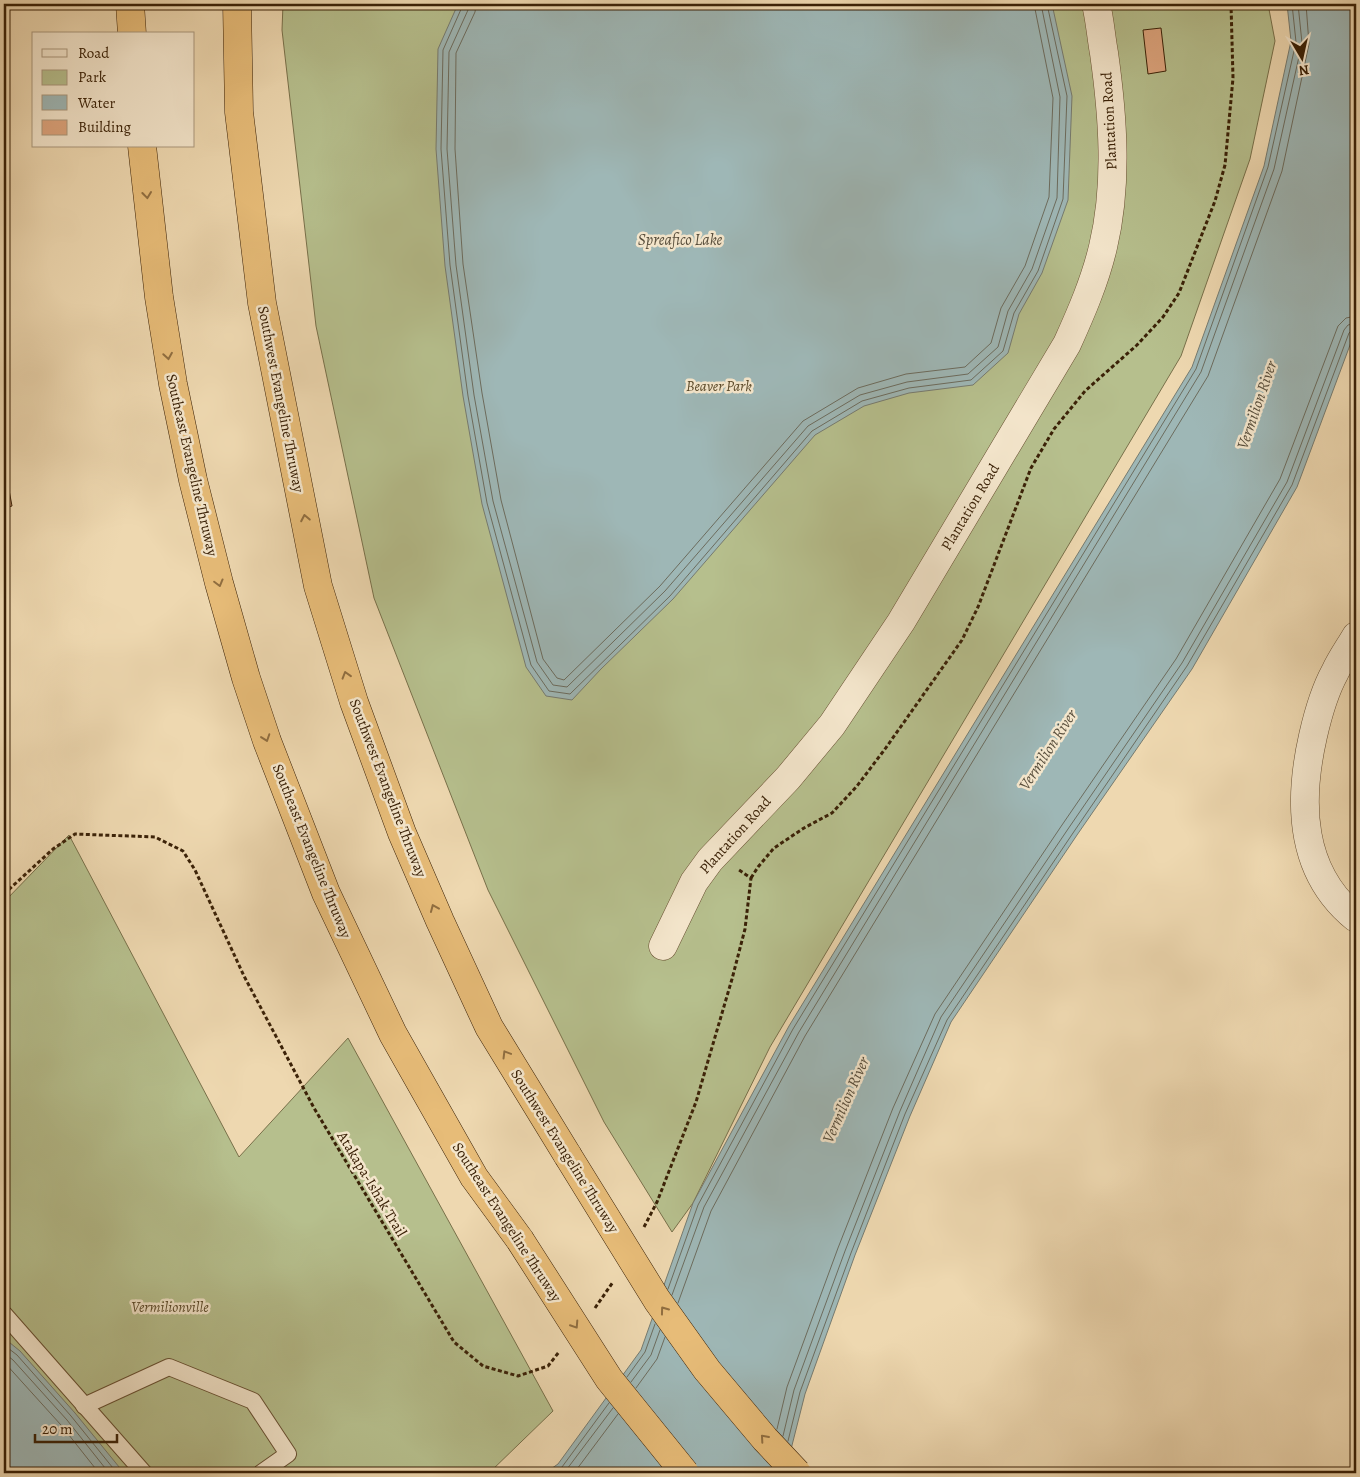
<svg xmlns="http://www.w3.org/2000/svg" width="1360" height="1477" font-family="Alegreya,serif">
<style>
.green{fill:#b6bf8d;stroke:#78704a}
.water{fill:#9eb7b6;stroke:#767b70}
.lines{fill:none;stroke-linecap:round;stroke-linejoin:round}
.shore{stroke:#6c6c5e;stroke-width:1}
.building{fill:#dea57e;stroke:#3a2107}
.service-casing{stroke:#674f31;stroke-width:18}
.minor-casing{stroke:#674f31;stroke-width:29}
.trunk-casing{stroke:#3a2107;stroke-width:29}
.path{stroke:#3a2107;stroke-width:3;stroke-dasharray:4 2.5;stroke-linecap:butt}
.service{stroke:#f4e6cc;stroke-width:16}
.minor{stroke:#f4e6cc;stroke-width:28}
.trunk{stroke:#e7bc78;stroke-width:28}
.trunk-bridge-casing{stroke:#3a2107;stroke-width:29;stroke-linecap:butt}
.trunk-bridge{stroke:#e7bc78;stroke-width:28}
.oneway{stroke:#906e40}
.labels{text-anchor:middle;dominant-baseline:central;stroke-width:5;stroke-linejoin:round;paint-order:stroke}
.street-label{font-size:15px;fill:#3a2107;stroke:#f4e6cc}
.park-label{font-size:15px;font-style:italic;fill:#594828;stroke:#f4e6cc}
.water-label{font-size:16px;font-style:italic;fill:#584e3c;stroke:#f4e6cc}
</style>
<rect width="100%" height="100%" fill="#eed8b0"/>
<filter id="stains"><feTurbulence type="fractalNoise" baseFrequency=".004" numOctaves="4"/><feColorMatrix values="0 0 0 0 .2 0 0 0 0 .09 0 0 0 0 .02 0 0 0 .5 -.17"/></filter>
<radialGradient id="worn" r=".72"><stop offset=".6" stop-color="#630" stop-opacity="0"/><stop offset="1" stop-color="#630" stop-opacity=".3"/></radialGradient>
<g class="green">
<path d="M283,4H1268L1275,41L1250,159L1181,356L770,1047L693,1203L672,1232L604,1122L488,890L374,598L316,326L282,30Z"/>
<path d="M69,835L239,1157L348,1038L553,1411L489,1473H4V902Z"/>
</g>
<g class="water">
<path d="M458,4H1052L1072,96L1068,200L1042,273L1019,314L1008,353L973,385L909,393L864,406L815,435L673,599L601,669L572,700L546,696L526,667L482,504L463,396L445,266L436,149L438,49Z"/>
<path d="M1287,4H1356V329L1297,487L1192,669L1077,835L951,1022L910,1116L855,1255L805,1394L785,1473H545L558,1464L641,1350L693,1203L789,1026L1192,367L1264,166L1291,41Z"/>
<path d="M4,1338L20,1351L75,1413L124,1473H4Z"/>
</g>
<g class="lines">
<g class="shore">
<path d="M462,4V7L443,50L441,149L450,265L468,396L487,503L531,665L549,691L570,694L670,596L812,431L862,401L909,388L971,380L1003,351L1014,313L1038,271L1063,199L1067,96L1047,4"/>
<path d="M468,4V10L449,52L447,149L456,265L474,395L493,501L537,662L553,685L567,687L665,591L808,426L860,395L907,382L968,374L998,347L1008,311L1032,269L1057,198L1060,97L1041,4"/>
<path d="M476,4L475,12L456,53L455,149L463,264L482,393L501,500L543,659L557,678L564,680L660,586L803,421L858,388L906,374L965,367L991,343L1001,308L1025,266L1049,197L1053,98L1034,4"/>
<path d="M668,1289L698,1205L793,1029L1196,369L1268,167L1296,42L1292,4"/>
<path d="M672,1295L704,1207L799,1032L1201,372L1274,169L1302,43L1298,4"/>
<path d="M678,1303L711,1211L805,1036L1208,376L1282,171L1309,44L1306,4"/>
<path d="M4,1345L17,1355L71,1416L117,1473"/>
<path d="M4,1353L13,1360L67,1420L109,1473"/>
<path d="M4,1362L61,1425L99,1473"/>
<path d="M627,1377L645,1352L655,1324"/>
<path d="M631,1382L651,1355L660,1330"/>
<path d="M636,1388L657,1359L665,1337"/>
<path d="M777,1429L787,1387L838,1248L893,1108L935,1014L1062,825L1176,659L1280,479L1338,326L1346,318L1356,316"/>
<path d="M783,1436L794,1390L845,1251L900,1111L941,1017L1068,829L1182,663L1287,482L1344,330L1348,325L1356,323"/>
<path d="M788,1441L800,1392L851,1253L905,1114L947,1020L1073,833L1187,666L1292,485L1349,333L1352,330L1356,329"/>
<path d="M554,1473L562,1467L609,1403"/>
<path d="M564,1473L613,1408"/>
<path d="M574,1473L618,1414"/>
</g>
</g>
<g class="building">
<path d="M1161,28L1166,71L1148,74L1143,30Z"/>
<path d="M6,474L12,506L4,508V475Z"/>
</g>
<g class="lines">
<g class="service-casing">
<g id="service">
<path d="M4,1314L144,1473"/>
<path d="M84,1406L169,1367L253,1401L288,1454L261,1473"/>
</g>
</g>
<g class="minor-casing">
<g id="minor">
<path d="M1356,636C1349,648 1341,659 1335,672C1324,692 1318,714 1313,736C1298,802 1299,872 1356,918"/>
<path d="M663,946L694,882L710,860L788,778L832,725L901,622L1067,344C1081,313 1095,281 1103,247C1118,184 1113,117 1104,53C1101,37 1100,20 1096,4"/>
</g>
</g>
<g class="trunk-casing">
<g id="trunk">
<path d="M130,4L132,34"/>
<path d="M237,4L239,112L262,303L318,586L354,702L402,833L440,921L489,1027L568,1156"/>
<path d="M142,146L159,297L173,384L193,480L219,583L246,678L267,741L326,893L393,1034L474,1177L520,1240"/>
</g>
</g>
<g class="path">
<path d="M751,878L758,867L774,848L804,828L832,813L857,786L885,749L962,640L978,607L1031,468L1054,429L1085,391L1137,345L1163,317L1179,293L1215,201L1225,165L1233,78L1231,4"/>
<path d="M4,894L53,849L75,834L155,837L183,851L195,870L244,976L314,1108L454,1342L483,1366L518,1376L548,1366L559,1352"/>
<path d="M644,1227L657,1202L696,1102L732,979L745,929L751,878L739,870"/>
<path d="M595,1308L613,1282"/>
</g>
<use href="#service" class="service"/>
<use href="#minor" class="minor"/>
<use href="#trunk" class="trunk"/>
<g class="trunk-bridge-casing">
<g id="trunk-bridge">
<path d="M568,1156L657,1300L707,1370L765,1439L797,1473"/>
<path d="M520,1240L609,1379L685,1473"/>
</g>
</g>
<use href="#trunk-bridge" class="trunk-bridge"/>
</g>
<defs><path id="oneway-chevron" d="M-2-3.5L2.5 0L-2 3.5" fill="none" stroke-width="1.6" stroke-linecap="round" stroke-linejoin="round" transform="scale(1.25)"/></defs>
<g class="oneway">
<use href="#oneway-chevron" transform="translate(147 195) rotate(83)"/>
<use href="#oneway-chevron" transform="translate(168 356) rotate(81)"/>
<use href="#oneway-chevron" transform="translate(305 518) rotate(-101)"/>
<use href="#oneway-chevron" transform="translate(219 583) rotate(75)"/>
<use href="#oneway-chevron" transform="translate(346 675) rotate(-107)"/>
<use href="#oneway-chevron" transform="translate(266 738) rotate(71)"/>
<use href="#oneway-chevron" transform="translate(434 908) rotate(-113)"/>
<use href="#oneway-chevron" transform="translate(506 1054) rotate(-121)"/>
<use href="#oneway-chevron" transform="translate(664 1310) rotate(-126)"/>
<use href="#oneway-chevron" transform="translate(575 1325) rotate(57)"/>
<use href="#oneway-chevron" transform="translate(764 1438) rotate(-131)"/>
</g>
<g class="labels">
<g class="street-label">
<text transform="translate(1109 121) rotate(-93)">Plantation Road</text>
<text transform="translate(281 399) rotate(79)">Southwest Evangeline Thruway</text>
<text transform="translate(192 465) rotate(77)">Southeast Evangeline Thruway</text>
<text transform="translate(970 507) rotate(-59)">Plantation Road</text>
<text transform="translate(388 788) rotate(69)">Southwest Evangeline Thruway</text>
<text transform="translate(735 835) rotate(-48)">Plantation Road</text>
<text transform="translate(312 851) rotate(68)">Southeast Evangeline Thruway</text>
<text transform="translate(565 1151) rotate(58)">Southwest Evangeline Thruway</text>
<text transform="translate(372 1184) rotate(59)">Atakapa-Ishak Trail</text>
<text transform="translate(507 1222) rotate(57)">Southeast Evangeline Thruway</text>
</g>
<g class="park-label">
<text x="719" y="386">Beaver Park</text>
<text x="170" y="1307">Vermilionville</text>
</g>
<g class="water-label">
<text x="680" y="240">Spreafico Lake</text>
<text transform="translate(1257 405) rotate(-71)">Vermilion River</text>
<text transform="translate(1048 750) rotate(-57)">Vermilion River</text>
<text transform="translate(846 1100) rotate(-66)">Vermilion River</text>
</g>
</g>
<rect width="1360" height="1477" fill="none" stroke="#eed8b0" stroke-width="20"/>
<rect x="5" y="5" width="1350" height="1467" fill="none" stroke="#3a2107" stroke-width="2.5"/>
<rect x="10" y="10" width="1340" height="1457" fill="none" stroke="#3a2107"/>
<rect x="32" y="32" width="162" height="115" fill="#f4e6cc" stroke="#aa977d"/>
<rect x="42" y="49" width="25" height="8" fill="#f4e6cc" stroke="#aa977d"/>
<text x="78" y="58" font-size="15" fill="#3a2107">Road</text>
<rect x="42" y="70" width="25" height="15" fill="#b6bf8d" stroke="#aa977d"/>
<text x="78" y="82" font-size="15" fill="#3a2107">Park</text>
<rect x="42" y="95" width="25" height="15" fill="#9eb7b6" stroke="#aa977d"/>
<text x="78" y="108" font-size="15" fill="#3a2107">Water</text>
<rect x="42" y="120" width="25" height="15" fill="#dea57e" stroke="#aa977d"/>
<text x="78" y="132" font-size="15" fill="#3a2107">Building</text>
<g transform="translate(1302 58) rotate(171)" stroke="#f4e6cc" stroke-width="4" paint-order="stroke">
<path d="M0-4L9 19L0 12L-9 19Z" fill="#3a2107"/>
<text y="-8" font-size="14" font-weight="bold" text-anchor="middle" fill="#3a2107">N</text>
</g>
<path d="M35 1434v8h82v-8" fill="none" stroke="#3a2107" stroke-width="2.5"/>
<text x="42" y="1434" font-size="15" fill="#3a2107" stroke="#f4e6cc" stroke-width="4" paint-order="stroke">20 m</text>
<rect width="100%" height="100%" filter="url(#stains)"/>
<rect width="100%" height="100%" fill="url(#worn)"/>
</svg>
